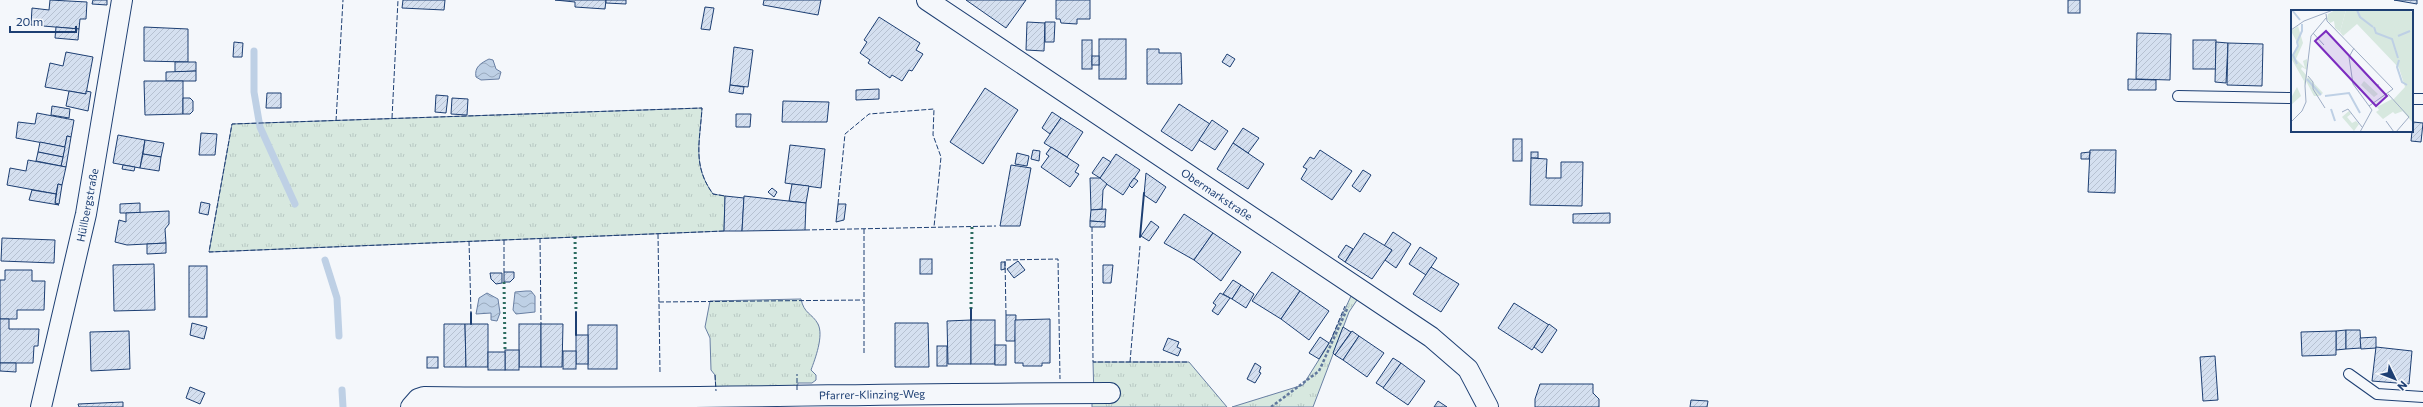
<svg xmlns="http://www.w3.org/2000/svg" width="2423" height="407" font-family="Commissioner,sans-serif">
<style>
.grass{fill:url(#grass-tufts);stroke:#687fa3}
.water{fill:url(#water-waves);stroke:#687fa3}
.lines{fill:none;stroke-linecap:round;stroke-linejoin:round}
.stream{stroke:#bed0e5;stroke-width:7}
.building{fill:url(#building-hatch);stroke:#1d3f73}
.lane-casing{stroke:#1d3f73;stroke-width:12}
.street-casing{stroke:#1d3f73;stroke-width:22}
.path{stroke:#5e769c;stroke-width:2.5;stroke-dasharray:3 2;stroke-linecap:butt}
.lane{stroke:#f4f7fb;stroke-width:10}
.street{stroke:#f4f7fb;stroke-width:20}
.hedge{stroke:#2c6c60;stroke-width:3;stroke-dasharray:2 3;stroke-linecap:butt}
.fence{stroke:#1d3f73;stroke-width:1;stroke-dasharray:5 2;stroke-linecap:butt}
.wall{stroke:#1d3f73;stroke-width:2}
.labels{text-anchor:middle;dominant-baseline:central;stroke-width:3;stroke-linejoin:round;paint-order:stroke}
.street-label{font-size:11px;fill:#1d3f73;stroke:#f4f7fb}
.inset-river{fill:none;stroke:#bed0e5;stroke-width:2}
.inset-road{fill:none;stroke:#9eadc5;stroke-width:1}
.view{fill:#7b2cbf;fill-opacity:0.15;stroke:#7b2cbf;stroke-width:2}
.inset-edge{fill:none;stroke:#1d3f73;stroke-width:2}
</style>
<defs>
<pattern id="grass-tufts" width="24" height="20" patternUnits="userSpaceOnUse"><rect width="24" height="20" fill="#d7e8df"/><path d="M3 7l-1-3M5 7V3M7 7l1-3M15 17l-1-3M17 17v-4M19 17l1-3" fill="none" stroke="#b8c8c3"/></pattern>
<pattern id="water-waves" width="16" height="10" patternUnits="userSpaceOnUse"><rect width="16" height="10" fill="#bed0e5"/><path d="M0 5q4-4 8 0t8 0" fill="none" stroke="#9aaabe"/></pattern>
<pattern id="building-hatch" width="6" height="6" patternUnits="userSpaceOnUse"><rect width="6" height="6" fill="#d5e0f0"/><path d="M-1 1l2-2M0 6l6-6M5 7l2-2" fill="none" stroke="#b6c1d1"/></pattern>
</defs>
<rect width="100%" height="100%" fill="#f4f7fb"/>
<g class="grass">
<path d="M702,108C700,142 692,165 713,194L725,196L724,231L209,252L232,124Z"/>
<path d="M1351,296L1357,300L1349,312L1313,407H1232L1303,385L1330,342Z"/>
<path d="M801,299C804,314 812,313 818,324C824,336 815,359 811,370L816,375V380L812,383H798L797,390L716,391L715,375L711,370L710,338L705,327L710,301Z"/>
<path d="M1093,362H1189L1227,407H1092V398H1094Z"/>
</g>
<g class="water">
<path d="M489,59L493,60L496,69L501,72L499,79L481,80L476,77C474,67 481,63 489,59Z"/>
<path d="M526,291H531L535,296V312L516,314L513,310L515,292Z"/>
<path d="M487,293L498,299L500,313L497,321L491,320V313L476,314L479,298Z"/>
</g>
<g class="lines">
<g class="stream">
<path d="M254,51V92L260,127L295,204"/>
<path d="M325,260L337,298L339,336"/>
<path d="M342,390L343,407"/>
</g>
</g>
<g class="building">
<path d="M50,0L87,2L86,19H80L79,29L31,25L32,8L49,10Z"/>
<path d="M93,0H107V5L92,4Z"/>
<path d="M403,0H445L444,10L402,8Z"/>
<path d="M555,0H606L605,9L575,7V2Z"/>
<path d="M606,0H626V4L606,3Z"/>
<path d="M764,0H821L818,15L763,5Z"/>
<path d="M966,0H1026L1006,28Z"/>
<path d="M1056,0H1090V19H1077V24L1061,23L1060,19H1056Z"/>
<rect x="2068" y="0" width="12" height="13"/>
<path d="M2394,0H2417V4Z"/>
<path d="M705,7L714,8L710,30L701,29Z"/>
<path d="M879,17L920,43L916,50L923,54L912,71L909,70L902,81L892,75L890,78L868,63L870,60L860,53L867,42L864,40Z"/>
<path d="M1027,22L1045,23L1044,51L1026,50Z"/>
<path d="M1045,22H1055L1054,42H1045Z"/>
<path d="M56,27L79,29L78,40L55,38Z"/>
<path d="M144,27L188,29V62L144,61Z"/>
<path d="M2137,33L2171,34L2170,80L2136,79Z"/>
<rect x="1099" y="39" width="27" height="40"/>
<rect x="1082" y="40" width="10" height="29"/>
<rect x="2193" y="40" width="23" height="29"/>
<path d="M234,42L243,43L242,57H233Z"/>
<path d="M2216,42L2228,43L2226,83L2215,82Z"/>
<path d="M2228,43L2263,44L2262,86L2227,85Z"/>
<path d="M734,47L753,50L748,87L730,85Z"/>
<path d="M1147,49H1159V53H1181L1182,84H1147Z"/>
<path d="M66,52L93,57L86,94L45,87L50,63L63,66Z"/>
<path d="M1227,54L1235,59L1230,67L1222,62Z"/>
<rect x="1092" y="56" width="7" height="9"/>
<path d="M175,62H196V71L175,72Z"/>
<path d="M196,71V81H166V72Z"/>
<path d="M2128,79L2156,80V90H2128Z"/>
<path d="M144,81H183V114L145,115Z"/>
<path d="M730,85L744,87L743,94L729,92Z"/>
<path d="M985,88L1018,110L983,164L950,142Z"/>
<path d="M879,89V99L856,100V90Z"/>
<path d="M69,91L86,94V91L91,92L88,111L66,106Z"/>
<path d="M267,93H281V108H266Z"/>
<path d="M436,95L448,96L446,113L435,112Z"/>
<path d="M183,98H190L193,101V111L190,114H183Z"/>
<path d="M452,98L468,99L467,115L451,114Z"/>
<path d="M783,101L829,102L827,122H782Z"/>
<path d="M1179,104L1210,124L1192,151L1161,131Z"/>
<path d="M52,106L70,109L69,118L51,115Z"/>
<path d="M1052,112L1061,118L1050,134L1042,128Z"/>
<path d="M37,113L74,120L71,137L67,136L65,147L16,138L18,122L35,124Z"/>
<path d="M736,114H751L750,127H736Z"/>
<path d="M1061,118L1083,132L1067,157L1044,143Z"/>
<path d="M1212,120L1228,131L1215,150L1199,140Z"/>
<path d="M2413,122L2423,123L2421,142L2411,141Z"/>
<path d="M1243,128L1259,138L1248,153L1233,143Z"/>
<path d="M201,133L217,134L215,155H199Z"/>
<path d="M118,135L145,140L140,168L113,163Z"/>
<path d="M67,136L71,137L66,167L61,166Z"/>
<rect x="1513" y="139" width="9" height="22"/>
<path d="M145,140L164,143L161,157L143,154Z"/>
<path d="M40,142L65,147L63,157L38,152Z"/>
<path d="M1233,143L1264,164L1248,189L1217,169Z"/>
<path d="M790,145L825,149L821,188L785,183Z"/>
<path d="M1051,147L1079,165L1075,172L1079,174L1070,187L1041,167L1049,156L1046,154Z"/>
<path d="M1033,150L1040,151L1039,161L1031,159Z"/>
<path d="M1320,150L1352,171L1332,200L1301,179L1307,169L1303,167L1310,157L1314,159Z"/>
<path d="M2090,150H2116L2115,193L2088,192Z"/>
<path d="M38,152L63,157L61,166L36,161Z"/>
<rect x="1531" y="152" width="7" height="6"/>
<path d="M2090,152L2089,159H2081V153Z"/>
<path d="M1017,153L1029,156L1027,166L1015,164Z"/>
<path d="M143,154L161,157L159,171L140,168Z"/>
<path d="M1116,154L1140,170L1123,195L1099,179Z"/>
<path d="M1103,157L1111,162L1100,178L1092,173Z"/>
<path d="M1531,158L1547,159L1546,178H1561V162H1583L1582,206L1530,205Z"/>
<path d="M28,160L66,167L62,185L58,184L56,194L7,185L10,168L26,171Z"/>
<path d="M123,165L135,167L134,171L122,169Z"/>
<path d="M1011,165L1031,168L1020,226H1000Z"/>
<path d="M1363,170L1371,175L1360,192L1352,186Z"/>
<path d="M1146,173L1166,187L1156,203L1144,195Z"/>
<path d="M1090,178H1100L1107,184L1103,190L1102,209L1091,210Z"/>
<path d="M1134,178L1138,181L1132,188L1129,185Z"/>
<path d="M58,184L62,185L59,204L55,203Z"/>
<path d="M792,184L809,186L806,203L789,201Z"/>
<path d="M772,188L777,192L774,197L768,192Z"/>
<path d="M32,190L56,194L55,203L59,205L29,200Z"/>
<path d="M725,196L744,198L742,231H724Z"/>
<path d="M744,196L806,203L805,230L742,231Z"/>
<path d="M201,202L210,204L208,215L199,213Z"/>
<path d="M140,203V213H120V204Z"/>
<path d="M838,204H846L844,220L836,222Z"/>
<path d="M1106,209L1105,222L1090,221L1091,210Z"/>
<path d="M169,211V224L165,229L166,243L127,245L115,242L119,220L126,222V213Z"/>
<path d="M1610,213V223H1573V214Z"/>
<path d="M1184,214L1213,233L1194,260L1164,243Z"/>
<path d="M1090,221L1105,222V227H1090Z"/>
<path d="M1151,221L1159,227L1149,241L1141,236Z"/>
<path d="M1393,232L1411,244L1396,268L1385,260L1392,250L1384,246Z"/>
<path d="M1213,233L1241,252L1221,281L1194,260Z"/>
<path d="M1364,233L1392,250L1372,279L1345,262Z"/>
<path d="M2,238L55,240L54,263L1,261Z"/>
<path d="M166,243V253L147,254V244Z"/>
<path d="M1346,245L1353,249L1345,262L1338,257Z"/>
<path d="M1420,247L1437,258L1426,275L1409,264Z"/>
<rect x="920" y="259" width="12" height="15"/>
<path d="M1018,261L1025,270L1014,278L1007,269Z"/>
<path d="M1001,262H1005V269L1001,270Z"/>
<path d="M154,264L155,310L114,311L113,265Z"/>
<path d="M1103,265H1113L1111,283H1103Z"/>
<rect x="189" y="266" width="18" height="51"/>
<path d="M1431,267L1459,284L1441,312L1413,294Z"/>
<path d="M5,270H32V281H45L44,310H17V319H0V280H5Z"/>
<path d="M504,272H514V278L510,282H504Z"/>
<path d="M1272,272L1300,291L1281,319L1252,301Z"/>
<path d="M490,273H502V283L496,284L491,279Z"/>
<path d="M1233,280L1241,285L1232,299L1223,294Z"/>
<path d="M1241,285L1254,294L1246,308L1232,299Z"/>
<path d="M1300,291L1329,311L1309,340L1281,319Z"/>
<path d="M1220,293L1230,298L1218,315L1212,311L1216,305L1213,303Z"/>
<path d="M1514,303L1549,325L1532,350L1498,328Z"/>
<path d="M1006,315H1016L1015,341H1006Z"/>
<path d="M0,319H9V329H39L38,346H34L33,363H0Z"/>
<path d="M1050,319V363H1042V366H1023V363H1015V320Z"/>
<path d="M971,320V364H948L947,321Z"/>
<rect x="971" y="320" width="24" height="44"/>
<path d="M192,323L207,327L204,339L190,335Z"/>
<path d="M895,323H928L929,367H895Z"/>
<path d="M444,324H465L466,367H444Z"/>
<path d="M465,324H488V367H466Z"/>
<rect x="519" y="324" width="22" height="43"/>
<path d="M541,324H563L562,367H541Z"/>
<path d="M1549,324L1557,330L1542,353L1534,347Z"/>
<rect x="588" y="325" width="29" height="44"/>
<path d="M1343,327L1351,332L1335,355L1333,353Z"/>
<path d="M2346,330V349L2336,350V331Z"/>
<path d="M2346,330H2360L2361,348L2346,349Z"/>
<path d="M129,331L130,369L91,371L90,332Z"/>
<path d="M1352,331L1359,336L1343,360L1335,355Z"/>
<path d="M2336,331V355L2302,356L2301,332Z"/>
<rect x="576" y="335" width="12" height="29"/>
<path d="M1359,336L1384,353L1367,377L1343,360Z"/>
<path d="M1320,337L1329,343L1319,359L1309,353Z"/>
<path d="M2376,337V348L2361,349L2360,338Z"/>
<path d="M1168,338L1179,342L1177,347L1181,349L1178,356L1163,350Z"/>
<rect x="995" y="345" width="11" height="20"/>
<rect x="937" y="346" width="10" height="20"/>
<path d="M2376,347L2412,351L2409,384L2372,381Z"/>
<rect x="505" y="350" width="14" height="20"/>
<rect x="563" y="351" width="13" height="18"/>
<rect x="488" y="352" width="17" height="18"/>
<path d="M2215,356L2218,400L2203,401L2200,357Z"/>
<rect x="427" y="357" width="11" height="11"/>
<path d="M1393,358L1401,363L1384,388L1376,383Z"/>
<path d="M0,363H16V372L0,371Z"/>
<path d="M1255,363L1261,367L1259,372L1261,373L1255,383L1247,379Z"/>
<path d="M1401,363L1425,381L1408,405L1383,388Z"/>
<path d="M1540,384H1593V393L1599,399V407H1535V399Z"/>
<path d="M190,387L205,393L200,404L186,398Z"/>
<path d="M1691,400L1708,401L1707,407H1690Z"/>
<path d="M1438,401L1447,407H1434Z"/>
<path d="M123,402V407H79L78,404Z"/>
</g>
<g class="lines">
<g class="lane-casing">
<g id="lane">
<path d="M2178,96L2292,98"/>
<path d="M2412,99H2423"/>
<path d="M2349,374L2377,394L2423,397"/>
</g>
</g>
<g class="street-casing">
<g id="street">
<path d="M927,0L1431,337L1468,369L1488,407"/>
<path d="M41,407L86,214L122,0"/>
<path d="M411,407L418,399L424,397C653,400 882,393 1110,393"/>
</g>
</g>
<path class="path" d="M1271,407L1319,371L1348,307"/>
<use href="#lane" class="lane"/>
<use href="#street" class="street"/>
<g class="hedge">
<path d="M575,237L576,312"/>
<path d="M504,282L505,350"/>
<path d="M971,309L972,227"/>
</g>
<g class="fence">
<path d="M392,118L398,0"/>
<path d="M336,121L343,0"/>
<path d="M838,204L845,134L869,114L934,109L933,135L941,157L934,227"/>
<path d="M1092,227L1093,362H1189"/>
<path d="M864,229V355"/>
<path d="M805,230L996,226"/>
<path d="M724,231L209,252L232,124L702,108C700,142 692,165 713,194L725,196"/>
<path d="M658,234L660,373"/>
<path d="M540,238L541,324"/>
<path d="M504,240V272"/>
<path d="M469,241L471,313"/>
<path d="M659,302L863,300"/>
<path d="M1006,315L1005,260L1058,259L1060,379"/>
<path d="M1330,342L1345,306"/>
<path d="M1130,362L1140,246"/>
<path d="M715,375L716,391"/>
<path d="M797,390V374"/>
</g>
<g class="wall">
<path d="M1140,237L1144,193"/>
<path d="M471,313V324"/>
<path d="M971,320V309"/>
<path d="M576,335V312"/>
</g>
</g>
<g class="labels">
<g class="street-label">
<text transform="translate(1217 194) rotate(34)">Obermarkstraße</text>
<text transform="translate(87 205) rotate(-79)">Hüllbergstraße</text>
<text transform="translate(872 394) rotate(-1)">Pfarrer-Klinzing-Weg</text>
</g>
</g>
<g transform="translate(2291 10)">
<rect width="122" height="122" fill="#f4f7fb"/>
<path d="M7,16L12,33L5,49L14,58L12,51L16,49V60L11,57L10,59L16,66L13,76V71L0,48L8,36L0,21ZM17,67L32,83L28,86H23L15,71ZM73,71L87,84L83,87L70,75ZM101,89L112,101L104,104L102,102L92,109L85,102L88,100L86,97ZM58,101L60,104L56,107L61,113L65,111L68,114L63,121L51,107Z" fill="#d7e8df"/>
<path d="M55,0H117L122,3V113L102,90L114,77L108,58L66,14L52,26L49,22ZM6,77L10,86L0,95V88Z" fill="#d7e8df"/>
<path d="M44,0H55L49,22L44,18L43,11L39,13L36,9L37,4Z" fill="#d7e8df"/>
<path class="inset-river" d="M1,0L9,10M66,0L69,7L82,17M83,17L85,23L101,29L107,48M107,26L119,21M108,50L106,57L111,72L116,75M6,54L2,45L7,36L6,32L11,21V14M16,69L30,85M34,86L58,83L69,103M40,99L44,111"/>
<path class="inset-road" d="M35,4L36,11L102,79M0,20L13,11L42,0M22,23L33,35M63,38L58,47L62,74L81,100L69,122M68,57L85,75H88M17,66L22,72V79L34,98M97,84L118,107L105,122M78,96L102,79M51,102L57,99L71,117M95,111L103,122M0,112L11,101L15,92L14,76L20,26L35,8"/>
<path class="view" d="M35,21L96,86L85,96L24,31Z"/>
<rect width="122" height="122" class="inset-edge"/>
</g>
<g transform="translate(2395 379) rotate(133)" stroke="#f4f7fb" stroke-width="3" paint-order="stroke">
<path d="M0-3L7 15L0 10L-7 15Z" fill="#1d3f73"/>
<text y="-6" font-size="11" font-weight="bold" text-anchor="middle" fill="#1d3f73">N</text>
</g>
<path d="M10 26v6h66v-6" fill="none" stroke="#1d3f73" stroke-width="2"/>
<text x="16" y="26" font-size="12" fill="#1d3f73" stroke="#f4f7fb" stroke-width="3" paint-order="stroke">20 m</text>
</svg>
